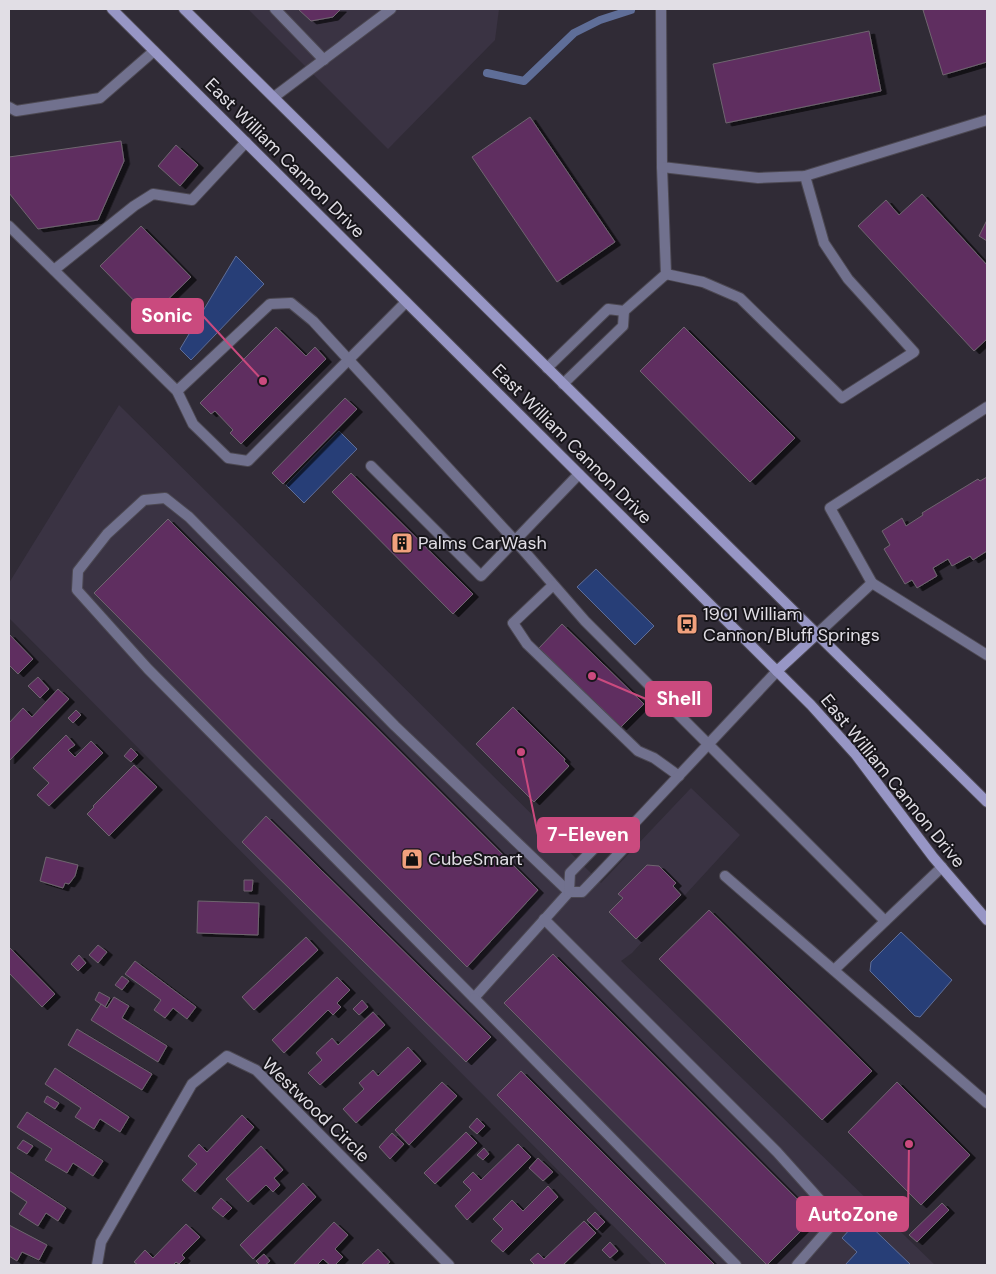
<svg xmlns="http://www.w3.org/2000/svg" width="996" height="1274" font-family="'DM Sans',sans-serif">
<style>
.built{fill:#3a3343}
.water{fill:#273e77;stroke:#5f6e98}
.lines{fill:none;stroke-linecap:round;stroke-linejoin:round}
.stream{stroke:#5f6e98;stroke-width:8}
.building{fill:#5e2e61;stroke:#6f656f;filter:url(#shadow)}
.service-casing{stroke:#4c4852;stroke-width:12}
.minor-casing{stroke:#4c4852;stroke-width:12}
.secondary-casing{stroke:#4c4852;stroke-width:12}
.service{stroke:#71718e;stroke-width:10}
.minor{stroke:#71718e;stroke-width:10}
.secondary{stroke:#9796c5;stroke-width:10}
.labels{text-anchor:middle;dominant-baseline:central;stroke-width:4;stroke-linejoin:round;paint-order:stroke}
.street-label{font-size:18px;fill:#e1dee5;stroke:#17151a}
.poi-label{font-size:18px;fill:#e1dee5;stroke:#17151a;text-anchor:start}
.leader{fill:none;stroke:#ca4a7e;stroke-width:2}
.callout-dot{fill:#ca4a7e;stroke:#17151a;stroke-width:2}
.callout{fill:#ca4a7e;stroke:#ca4a7e;stroke-width:2}
.callout-label{font-size:19px;text-anchor:middle;font-weight:bold;fill:#fff}
</style>
<defs>
<filter id="shadow"><feDropShadow dx="5.5" dy="3" stdDeviation="0" flood-color="#0009"/></filter>
</defs>
<rect width="100%" height="100%" fill="#302b36"/>
<g class="built">
<path d="M248,9H499L495,40L388,149Z"/>
<path d="M119,405L601,883L691,788L740,835L632,953L621,961L935,1265H652L9,618V583Z"/>
</g>
<g class="water">
<path d="M236,256L264,284L191,360L180,349Z"/>
<path d="M339,431L357,449L304,503L286,485Z"/>
<path d="M596,569L654,626L635,645L577,587Z"/>
<path d="M901,932L952,980L920,1017L915,1016L870,971L871,962Z"/>
<path d="M861,1217L911,1265H845L857,1252L842,1238Z"/>
</g>
<g class="lines">
<path class="stream" d="M487,73L524,81L574,33L600,20L631,10"/>
</g>
<g class="building">
<path d="M298,9H341L333,17L311,21Z"/>
<path d="M927,9H987V62L943,75L923,10Z"/>
<path d="M869,31L881,91L726,123L713,64Z"/>
<path d="M530,117L615,242L557,282L472,157Z"/>
<path d="M121,141L124,161L98,220L38,229L9,193V157Z"/>
<path d="M176,145L198,165L180,186L158,166Z"/>
<path d="M922,194L987,265V339L974,351L858,226L886,200L899,215Z"/>
<path d="M987,220V241L979,236Z"/>
<path d="M141,226L191,277L150,317L100,266Z"/>
<path d="M276,327L306,356L315,347L326,359L241,444L230,433L233,430L215,411L211,414L200,403Z"/>
<path d="M684,327L795,438L750,482L640,371Z"/>
<path d="M345,398L357,409L283,484L272,473Z"/>
<path d="M351,473L473,594L453,614L332,492Z"/>
<path d="M987,477V551L973,560L970,556L952,566L948,559L933,568L937,576L917,588L912,580L905,584L884,549L890,545L882,531L902,518L906,526L923,515L922,513L978,479L980,481Z"/>
<path d="M168,519L538,890L467,967L94,593Z"/>
<path d="M562,624L644,704L621,727L539,648Z"/>
<path d="M9,634L33,659L18,674L9,665Z"/>
<path d="M38,677L49,689L40,698L28,686Z"/>
<path d="M58,689L69,699L9,761V723L23,708L32,717Z"/>
<path d="M513,707L565,759L564,761L569,766L534,802L476,744Z"/>
<path d="M76,710L81,715L73,723L68,718Z"/>
<path d="M66,735L75,745L68,750L75,757L91,741L103,753L49,806L37,795L49,783L33,768Z"/>
<path d="M131,748L138,755L131,762L124,756Z"/>
<path d="M134,765L157,787L109,836L87,814L94,807L93,806Z"/>
<path d="M266,816L491,1037L466,1062L242,842Z"/>
<path d="M46,857L78,865L75,876L69,884L65,883L63,888L40,881Z"/>
<path d="M647,865L659,866L676,883L673,886L681,895L636,939L609,912L623,898L618,894Z"/>
<path d="M244,880H253L252,891H244Z"/>
<path d="M198,901L259,903L258,935L197,933Z"/>
<path d="M709,910L872,1071L822,1120L659,959Z"/>
<path d="M306,937L318,950L254,1010L242,997Z"/>
<path d="M98,945L107,952L98,963L89,955Z"/>
<path d="M9,947L55,994L42,1007L9,973Z"/>
<path d="M553,954L815,1217L767,1265L504,1003Z"/>
<path d="M79,955L86,963L78,971L71,964Z"/>
<path d="M135,961L196,1007L187,1019L173,1008L165,1018L154,1010L161,1000L125,974Z"/>
<path d="M122,976L129,981L122,990L115,985Z"/>
<path d="M337,977L350,990L337,1003L341,1007L333,1015L328,1010L284,1053L272,1040Z"/>
<path d="M99,992L110,998L105,1007L95,1000Z"/>
<path d="M114,997L129,1006L122,1018L167,1046L158,1062L91,1020L101,1004L107,1008Z"/>
<path d="M362,1000L368,1007L359,1015L353,1009Z"/>
<path d="M373,1012L385,1025L320,1085L308,1073L322,1060L316,1053L332,1038L338,1045Z"/>
<path d="M77,1029L152,1074L142,1090L68,1045Z"/>
<path d="M408,1047L421,1061L356,1123L343,1109L364,1089L359,1083L373,1070L378,1076Z"/>
<path d="M55,1068L129,1117L120,1132L100,1119L94,1129L75,1117L81,1108L45,1084Z"/>
<path d="M521,1071L715,1265H667L497,1095Z"/>
<path d="M442,1082L457,1096L409,1145L395,1130Z"/>
<path d="M897,1082L970,1155L921,1205L848,1132Z"/>
<path d="M47,1096L59,1103L55,1109L44,1102Z"/>
<path d="M27,1112L103,1161L93,1176L73,1163L67,1173L45,1160L52,1149L17,1127Z"/>
<path d="M242,1115L254,1127L195,1192L182,1180L197,1164L188,1156L199,1144L207,1152Z"/>
<path d="M477,1118L485,1126L477,1134L469,1127Z"/>
<path d="M466,1132L477,1143L435,1184L424,1173Z"/>
<path d="M392,1133L404,1144L390,1159L379,1147Z"/>
<path d="M23,1140L33,1146L27,1154L17,1148Z"/>
<path d="M518,1144L531,1157L467,1220L455,1206L471,1190L463,1182L473,1172L481,1180Z"/>
<path d="M261,1146L283,1170L274,1178L280,1185L273,1192L266,1185L248,1202L226,1179Z"/>
<path d="M484,1148L489,1154L483,1160L477,1155Z"/>
<path d="M538,1158L553,1172L543,1181L529,1168Z"/>
<path d="M9,1171L66,1208L58,1221L46,1213L38,1226L19,1214L27,1202L9,1190Z"/>
<path d="M303,1183L316,1197L253,1259L240,1245Z"/>
<path d="M548,1186L558,1197L503,1252L491,1241L503,1229L493,1219L512,1200L523,1211Z"/>
<path d="M221,1198L232,1208L223,1217L212,1208Z"/>
<path d="M942,1203L949,1210L917,1242L909,1235Z"/>
<path d="M595,1212L605,1222L597,1230L587,1220Z"/>
<path d="M584,1221L596,1233L563,1265H535L530,1260L538,1253L544,1259Z"/>
<path d="M334,1222L348,1235L335,1249L343,1257L335,1265H330L323,1259L317,1265H293Z"/>
<path d="M186,1224L200,1237L182,1255L185,1258L179,1264L176,1262L173,1265H138L134,1262L145,1250L153,1258Z"/>
<path d="M9,1225L47,1245L39,1260L22,1252L17,1261L9,1256Z"/>
<path d="M610,1242L618,1251L610,1258L602,1250Z"/>
<path d="M378,1249L390,1262L386,1265H361Z"/>
<path d="M264,1254L270,1261L265,1265H260L256,1261Z"/>
</g>
<g class="lines">
<g class="service-casing">
<g id="service">
<path d="M275,9L324,60"/>
<path d="M661,9L662,167L666,274"/>
<path d="M274,97L391,9"/>
<path d="M9,107L16,111L100,98L154,51"/>
<path d="M662,167L758,178L805,176L987,120"/>
<path d="M9,226L177,391L193,424L228,458L248,461L406,302"/>
<path d="M54,270L134,206L153,194L192,200L246,142"/>
<path d="M547,368L608,309L624,311L666,274L703,282L740,298L842,398L914,352L848,279L824,243L805,176"/>
<path d="M563,384L623,326L624,311"/>
<path d="M177,391L270,304L291,303L313,321L518,544L585,621L885,921"/>
<path d="M371,466L481,576L579,474"/>
<path d="M872,583L830,508L987,407"/>
<path d="M553,585L513,623L527,644L638,751L654,758L679,776"/>
<path d="M817,634L872,583L987,655"/>
<path d="M725,876L987,1103"/>
<path d="M569,892L395,726L189,517L165,498L144,500L107,534L78,571L77,590L148,669L474,998L569,892H582L627,845L626,832L777,671"/>
<path d="M569,892L570,873L611,831L626,832"/>
<path d="M544,919L777,1152L830,1211V1227L797,1265"/>
<path d="M834,970L942,867"/>
<path d="M474,998L736,1265"/>
</g>
</g>
<g class="minor-casing">
<path id="minor" d="M97,1265L101,1242L192,1084L227,1056L256,1070L449,1265"/>
</g>
<g class="secondary-casing">
<g id="secondary">
<path d="M112,9L811,705L856,755L933,857L987,920"/>
<path d="M184,9L987,802"/>
<path d="M777,671L817,634"/>
</g>
</g>
<use href="#service" class="service"/>
<use href="#minor" class="minor"/>
<use href="#secondary" class="secondary"/>
</g>
<defs>
<g id="building-square" transform="scale(1.125)"><rect x="-9" y="-9" width="18" height="18" rx="4" fill="#f1a17d" stroke="#17151a"/><path d="M-4-6H4V6H1V3H-1V6H-4ZM-2.5-4.3h1.7v1.8h-1.7ZM.8-4.3h1.7v1.8H.8ZM-2.5-1h1.7V.8h-1.7ZM.8-1h1.7V.8H.8Z" fill="#111"/></g>
<g id="bus-square" transform="scale(1.125)"><rect x="-9" y="-9" width="18" height="18" rx="4" fill="#f1a17d" stroke="#17151a"/><path d="M-5-6H5V4H4V6H2V4H-2V6H-4V4H-5ZM-3.5-4V0h7V-4ZM-3.5 1.2v1.5H-2V1.2ZM2 1.2v1.5H3.5V1.2Z" fill="#111"/></g>
<g id="shop-square" transform="scale(1.125)"><rect x="-9" y="-9" width="18" height="18" rx="4" fill="#f1a17d" stroke="#17151a"/><path d="M-5-2.5h2.3a2.7 3.5 0 0 1 5.4 0H5L5.5 6h-11ZM-1.5-2.5h3a1.5 2.3 0 0 0-3 0Z" fill="#111"/></g>
</defs>
<g fill-rule="evenodd">
<use href="#building-square" x="402" y="543"/>
<use href="#bus-square" x="687" y="624"/>
<use href="#shop-square" x="412" y="859"/>
</g>
<g class="labels">
<g class="street-label">
<text transform="translate(285 158) rotate(45)">East William Cannon Drive</text>
<text transform="translate(572 444) rotate(45)">East William Cannon Drive</text>
<text transform="translate(893 781) rotate(51)">East William Cannon Drive</text>
<text transform="translate(316 1110) rotate(44)">Westwood Circle</text>
</g>
<g class="poi-label">
<text x="418" y="543">Palms CarWash</text>
<text x="703" y="614">1901 William<tspan x="703" dy="21">Cannon/Bluff Springs</tspan></text>
<text x="428" y="859">CubeSmart</text>
</g>
</g>
<path class="leader" d="M263 381L203 316M592 676L646 699M521 752L538 835M909 1144L908 1214"/>
<g class="callout-dot">
<circle cx="263" cy="381" r="5"/>
<circle cx="592" cy="676" r="5"/>
<circle cx="521" cy="752" r="5"/>
<circle cx="909" cy="1144" r="5"/>
</g>
<g class="callout">
<rect x="132" y="299" width="71" height="34" rx="5"/>
<rect x="646" y="682" width="65" height="34" rx="5"/>
<rect x="538" y="818" width="101" height="34" rx="5"/>
<rect x="797" y="1197" width="111" height="34" rx="5"/>
</g>
<g class="callout-label">
<text x="167" y="322">Sonic</text>
<text x="679" y="705">Shell</text>
<text x="588" y="841">7-Eleven</text>
<text x="853" y="1221">AutoZone</text>
</g>
<rect width="996" height="1274" fill="none" stroke="#e1dee5" stroke-width="20"/>
</svg>
